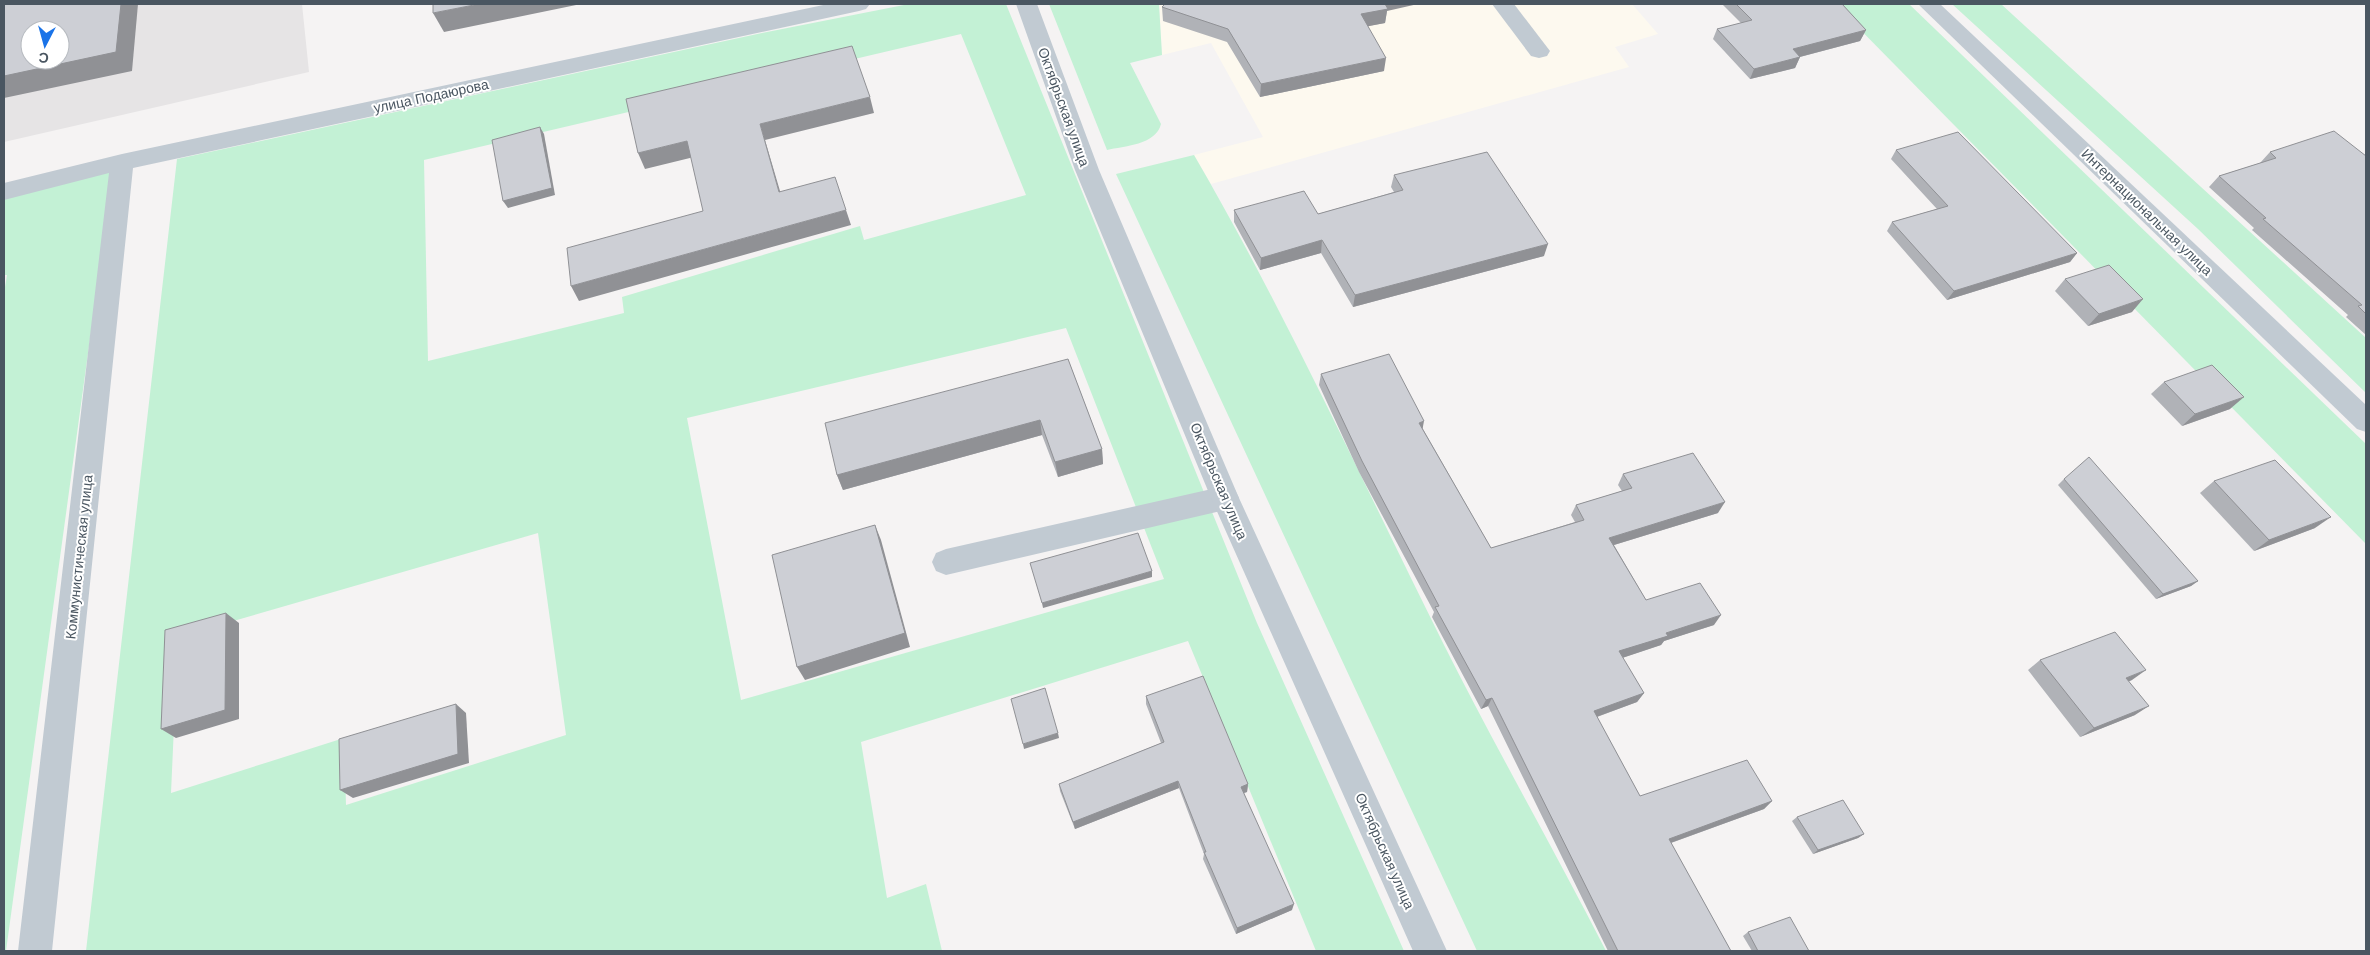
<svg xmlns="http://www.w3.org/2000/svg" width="2370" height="955" font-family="Helvetica,sans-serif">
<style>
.commercial{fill:#fdf9ef}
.education{fill:#e6e4e5;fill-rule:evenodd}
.green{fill:#c3f1d5;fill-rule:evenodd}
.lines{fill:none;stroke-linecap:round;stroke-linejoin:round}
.service{fill:#c1cad2;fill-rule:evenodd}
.minor{fill:#c1cad2;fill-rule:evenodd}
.wall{fill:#b0b2b7}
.shaded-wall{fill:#909195}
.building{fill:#cdcfd5;stroke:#909195;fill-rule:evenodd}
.labels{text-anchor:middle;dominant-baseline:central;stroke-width:4;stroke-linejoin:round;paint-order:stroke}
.street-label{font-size:14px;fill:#4a5661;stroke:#fff}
</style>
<rect width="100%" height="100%" fill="#f5f3f3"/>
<path class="commercial" d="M1159,4H1632L1658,34L1615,47L1629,67L1211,184L1194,155L1263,137L1211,43L1162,55Z"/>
<path class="education" d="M4,4H302L309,72L4,142ZM30,30H60V60H30Z"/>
<g class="green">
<path d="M909,4H1006L1257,623L1404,951H1316L1188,641L861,742L887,898L926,884L942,951H86L177,159L762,33ZM961,34L1026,195L864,240L860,226L622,297L624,313L428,361L424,160ZM1066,328L1164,579L741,700L687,418ZM538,533L566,735L346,805L344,738L171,793L178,637Z"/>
<path d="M1049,4H1159L1162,55L1130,63L1161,124C1156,145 1124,146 1107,150Z"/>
<path d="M1835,4H1909L2366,444V544Z"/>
<path d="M1952,4H2001L2366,338V393L2198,229Z"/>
<path d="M1194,155C1286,313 1362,481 1444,645C1496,748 1553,848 1606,951H1477L1116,174Z"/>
<path d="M113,171L6,951H4V293L7,275H4V196Z"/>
</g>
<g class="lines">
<g class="service">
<path d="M1492,4H1514L1550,51L1547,56L1539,58L1531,56Z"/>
<path d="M1225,486L1235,490L1239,498L1235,506L1225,510L946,575L936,571L932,562L936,553L946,549Z"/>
</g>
<g class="minor">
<path d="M828,4H870L866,9L859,11L133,168L52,951H18L109,173L4,200V183L122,154Z"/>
<path d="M1016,4H1037L1099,170L1239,498L1447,951H1413L1211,498L1075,170Z"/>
<path d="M1918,4H1940L2366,405V432L2357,429Z"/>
</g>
</g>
<g class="wall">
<path d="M1722,4H1842L1866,30L1860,41L1800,57L1795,68L1750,79L1713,39L1717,29L1741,23Z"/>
<path d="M1162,7L1387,11L1385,23L1368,26L1384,71L1260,97L1227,42L1163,21Z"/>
<path d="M1896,150L2077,253L2070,262L1947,300L1887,231L1892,222L1937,209L1891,159Z"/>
<path d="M2270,152L2366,156V335L2346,317L2348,315L2252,230L2254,228L2209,187L2219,176L2260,163Z"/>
<path d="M1394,175L1544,256L1353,307L1321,253L1260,270L1234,222V210L1318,214L1394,192L1391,187Z"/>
<path d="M2065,279L2132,312L2088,326L2055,291Z"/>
<path d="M1068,359L1102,449L1103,464L1058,477L1042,435L843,490L837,475Z"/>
<path d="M1321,374L1423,429L1491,548L1575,522L1571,515L1576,505L1622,491L1618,485L1623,474L1718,513L1614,545L1646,600L1714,625L1664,641L1661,645L1622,658L1644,693L1637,702L1597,717L1640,796L1772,801L1764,809L1671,843L1731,951H1608L1488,706L1481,709L1432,617L1434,612L1359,472L1319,385Z"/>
<path d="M2164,382L2230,409L2182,426L2151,394Z"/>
<path d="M2064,479L2198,581L2191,586L2156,599L2058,485Z"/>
<path d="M2214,481L2315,528L2254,551L2200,493Z"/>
<path d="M2040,660L2132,680L2129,681L2135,715L2080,737L2028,670Z"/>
<path d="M1146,696L1248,784L1247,792L1244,793L1292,910L1236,934L1203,859L1204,854L1179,788L1075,829L1060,791L1059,784L1161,743L1146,704Z"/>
<path d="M1797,817L1864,834L1858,838L1813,854L1792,821Z"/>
<path d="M1748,932L1809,951H1752L1743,936Z"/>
</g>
<g class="shaded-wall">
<path d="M121,4H138L132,71L4,98V76Z"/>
<path d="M479,4H581L444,32L433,13Z"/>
<path d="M1382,4H1418L1387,11L1385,23L1359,28L1361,14Z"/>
<path d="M1866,30L1860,41L1788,60L1793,49Z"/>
<path d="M1800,57L1795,68L1750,79L1754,69Z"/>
<path d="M1386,58L1384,71L1260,97L1261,84Z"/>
<path d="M870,97L874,113L765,140L785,208L779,192L760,124Z"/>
<path d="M540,127L544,134L555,195L508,208L503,201Z"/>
<path d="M687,141L694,157L645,169L638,153Z"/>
<path d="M846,210L851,225L579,301L571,286Z"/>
<path d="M1322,240L1321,253L1260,270L1261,258Z"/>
<path d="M1548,244L1544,256L1353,307L1355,295Z"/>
<path d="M2077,253L2070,262L1947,300L1954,291Z"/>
<path d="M2143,299L2132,312L2088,326L2099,314Z"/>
<path d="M2244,397L2230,409L2182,426L2195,414Z"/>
<path d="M1040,420L1042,435L843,490L837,475Z"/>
<path d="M1424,421L1422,432L1419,423Z"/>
<path d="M1102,449L1103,464L1058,477L1055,462Z"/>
<path d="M1725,502L1718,513L1604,548L1609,538Z"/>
<path d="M2331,517L2315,528L2254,551L2269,540Z"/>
<path d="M875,525L881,540L910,647L805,680L797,667Z"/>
<path d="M1152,571V577L1043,608L1042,603Z"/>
<path d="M2198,581L2191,586L2156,599L2163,594Z"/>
<path d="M226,613L239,623V719L176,738L161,729Z"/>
<path d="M1721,615L1714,625L1664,641L1661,645L1613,661L1619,651L1666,633Z"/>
<path d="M2146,670L2132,680L2113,688L2126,678Z"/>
<path d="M1644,693L1637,702L1588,720L1594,711Z"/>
<path d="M1492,698L1488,706L1481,709L1486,700Z"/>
<path d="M456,704L466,713L469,763L353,798L340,790Z"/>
<path d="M2149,706L2135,715L2080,737L2094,728Z"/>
<path d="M1058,733L1059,738L1024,749L1023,744Z"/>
<path d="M1178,781L1179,788L1075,829L1073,822Z"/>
<path d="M1248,784L1247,792L1240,794L1241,787Z"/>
<path d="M1772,801L1764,809L1662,846L1669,839Z"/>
<path d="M1864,834L1858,838L1813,854L1818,850Z"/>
<path d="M1294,904L1292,910L1236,934L1237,928Z"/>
</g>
<g class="building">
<path d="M4,4H121L116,52L4,76ZM30,30H60V60H30Z"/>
<path d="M433,4H479L433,13Z"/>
<path d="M1165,4H1385L1388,9L1361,14L1386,58L1261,84L1228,29L1162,7Z"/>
<path d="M1736,4H1842L1866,30L1793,49L1800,57L1754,69L1717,29L1752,20Z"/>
<path d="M852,46L870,97L760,124L779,192L835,177L846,210L571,286L567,248L703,211L687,141L638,153L626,99Z"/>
<path d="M540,127L552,188L503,201L492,140Z"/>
<path d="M2334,131L2366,156V314L2358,306L2362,305L2263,219L2266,218L2219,176L2276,158L2270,152Z"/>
<path d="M1958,132L2077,253L1954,291L1892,222L1948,206L1896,150Z"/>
<path d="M1487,152L1548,244L1355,295L1322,240L1261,258L1234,210L1304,191L1318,214L1403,190L1394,175Z"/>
<path d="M2109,265L2143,299L2099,314L2065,279Z"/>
<path d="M1389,354L1424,421L1419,423L1491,548L1584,520L1576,505L1632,488L1623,474L1693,453L1725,502L1609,538L1646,600L1700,583L1721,615L1666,633L1668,636L1619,651L1644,693L1594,711L1640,796L1747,760L1772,801L1669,839L1731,951H1618L1492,698L1486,700L1435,607L1439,606L1362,461L1321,374Z"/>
<path d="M1068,359L1102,449L1055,462L1040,420L837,475L825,423Z"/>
<path d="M2212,365L2244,397L2195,414L2164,382Z"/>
<path d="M2089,457L2198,581L2163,594L2064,479Z"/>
<path d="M2275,460L2331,517L2269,540L2214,481Z"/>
<path d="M875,525L905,633L797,667L772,555Z"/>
<path d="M1138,533L1152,571L1042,603L1030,563Z"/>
<path d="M226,613L225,710L161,729L165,630Z"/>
<path d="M2115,632L2146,670L2126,678L2149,706L2094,728L2040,660Z"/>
<path d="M1203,676L1248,784L1241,787L1294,904L1237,928L1204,852H1206L1178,781L1073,822L1059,784L1164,742L1146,696Z"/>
<path d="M1045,688L1058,733L1023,744L1011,699Z"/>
<path d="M456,704L458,754L340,790L339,739Z"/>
<path d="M1843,800L1864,834L1818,850L1797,817Z"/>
<path d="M1790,917L1809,951H1758L1748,932Z"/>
</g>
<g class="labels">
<g class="street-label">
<text transform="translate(431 96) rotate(-12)">улица Подаюрова</text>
<text transform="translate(1064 107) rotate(70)">Октябрьская улица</text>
<text transform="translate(2147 212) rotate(44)">Интернациональная улица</text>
<text transform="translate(1219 481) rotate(67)">Октябрьская улица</text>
<text transform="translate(79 557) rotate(-84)">Коммунистическая улица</text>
<text transform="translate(1385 851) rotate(66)">Октябрьская улица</text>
</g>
</g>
<rect width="2370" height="955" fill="none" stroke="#4a5661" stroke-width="10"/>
<g transform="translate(45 45) rotate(186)"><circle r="24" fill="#ffffff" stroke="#b7bbc0"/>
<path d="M0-4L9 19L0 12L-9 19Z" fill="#1a73e8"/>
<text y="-8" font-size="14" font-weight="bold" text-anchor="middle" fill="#4a5661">С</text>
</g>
</svg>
